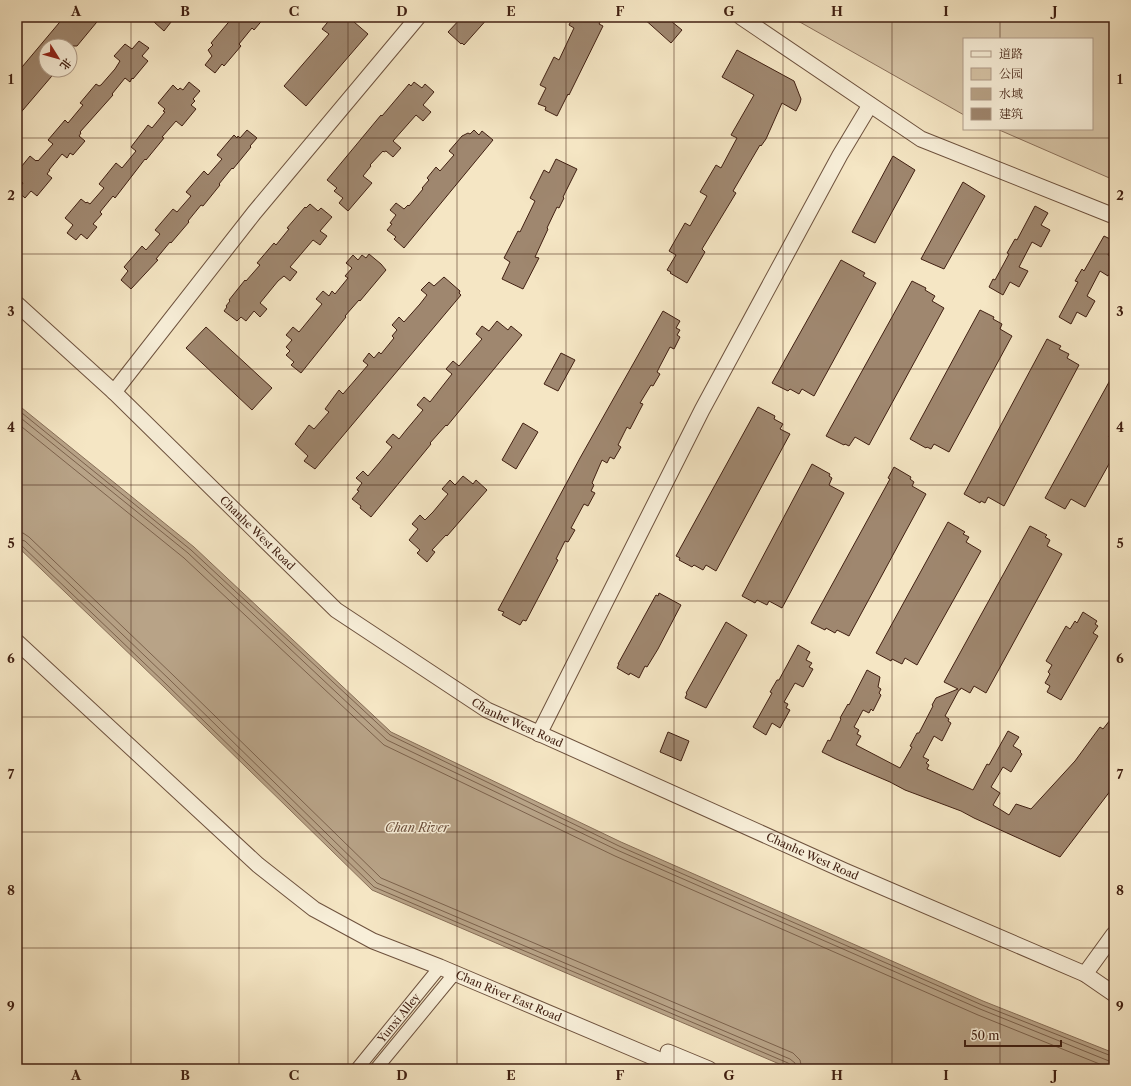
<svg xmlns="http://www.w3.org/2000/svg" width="1131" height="1086" font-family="'Libre Caslon Text','Noto Serif SC',serif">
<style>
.green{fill:#d6c4a6;stroke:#8c725c}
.water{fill:#b8a387;stroke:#886f58}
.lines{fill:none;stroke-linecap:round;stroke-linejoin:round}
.shore{stroke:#7c624c;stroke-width:1}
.building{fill:#9f876f;stroke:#412012}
.minor-casing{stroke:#6e523e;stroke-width:14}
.tertiary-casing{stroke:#6e523e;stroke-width:17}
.minor{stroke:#f8efd9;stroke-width:12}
.tertiary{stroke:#f8efd9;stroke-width:15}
.grid{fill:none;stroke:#412012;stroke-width:1;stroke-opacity:0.55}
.labels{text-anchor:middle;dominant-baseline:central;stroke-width:3;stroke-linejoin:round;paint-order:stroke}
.street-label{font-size:11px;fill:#412012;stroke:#f8efd9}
.water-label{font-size:12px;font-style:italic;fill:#6b4e3b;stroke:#f8efd9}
.neatline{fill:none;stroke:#412012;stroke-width:1.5}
.grid-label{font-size:13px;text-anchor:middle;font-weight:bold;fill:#412012}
</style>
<rect width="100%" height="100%" fill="#f5e6c4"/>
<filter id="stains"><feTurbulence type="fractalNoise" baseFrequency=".005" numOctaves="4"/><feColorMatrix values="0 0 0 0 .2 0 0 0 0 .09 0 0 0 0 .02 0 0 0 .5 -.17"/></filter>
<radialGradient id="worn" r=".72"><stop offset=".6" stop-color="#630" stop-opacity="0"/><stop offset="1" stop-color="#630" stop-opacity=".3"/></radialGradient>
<path class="green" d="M791,17H1114V180L997,129H1092V39H964V115Z"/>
<path class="water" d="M17,404L194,547L391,732L621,842L983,1001L1114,1053V1069H791L372,890L164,687L17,546Z"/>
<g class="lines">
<g class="shore">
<path d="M17,409L191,550L390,735L619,846L982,1005L1114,1057"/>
<path d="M17,415L188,553L387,740L617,850L980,1009L1109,1061L1114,1062"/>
<path d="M17,423L184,558L384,745L615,856L978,1015L1107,1067L1114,1068"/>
<path d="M17,533H23L29,537L174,676L381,878L793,1053L800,1060L802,1069"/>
<path d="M17,539L25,541L170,680L377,883L790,1059L795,1063L796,1069"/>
<path d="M17,544L21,545L166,684L374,887L788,1063L791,1065V1069"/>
</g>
</g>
<g class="building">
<path d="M64,17H101L77,46H46V70H57L17,117V73Z"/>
<path d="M158,17H175L164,31L154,22Z"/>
<path d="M233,17H265L254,30L252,28L239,44L241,46L224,66L222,64L215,73L205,65L212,56L208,50L213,45L211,43Z"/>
<path d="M332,17H358L354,22L368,34L306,106L284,86L329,34L322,29Z"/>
<path d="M462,17H489L464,45L462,43L461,44L448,32Z"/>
<path d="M573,17H603L599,24L603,26L569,95L568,94L557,116L545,110L546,107L538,104L546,88L540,85L554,57L559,60L574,28L569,25Z"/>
<path d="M642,17H666L682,30L671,43Z"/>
<path d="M139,41L149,48L142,56L148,61L133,79L132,78L130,82L125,78L112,94L113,95L80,132L81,133L79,136L85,141L73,155L70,153L67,158L62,154L49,170H50L47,174L52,178L37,196L31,191L25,198L17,191L23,183L17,178V172L30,156L36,161L37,160L38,161L53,144L48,140L65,120L68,123L83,105L80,103L96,84L99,86L101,85L115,69L120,61L114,56L125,44L132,49Z"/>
<path d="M737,50L794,81L801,99L800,103L796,111L782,103L766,139L761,146L760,145L733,191L736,193L702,249L705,252L687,283L670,273L671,272L667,270L676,255L669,251L685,223L690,226L707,196L700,192L716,165L721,168L737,138L731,135L754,95L722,77Z"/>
<path d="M189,82L200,91L193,99L195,101L191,105L196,109L182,126L176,121L162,137L164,138L146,160L145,159L115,198L113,196L100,212L102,214L93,224L97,227L87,239L81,234L76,240L67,233L73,225L65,218L81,199L86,203L87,202L90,204L104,188L99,184L116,163L122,168L136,151L131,147L148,125L152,128L165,112L163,111L165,109L158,103L173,85L178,90L180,88L183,90Z"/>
<path d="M414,82L422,88L425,84L434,92L423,105L431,112L423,121L416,115L393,141L401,148L393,157L386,151L384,152L383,151L370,165L371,166L363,176L372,183L348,211L339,203L343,198L334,191L337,188L327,180L381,115L382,116L409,84L411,86Z"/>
<path d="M247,130L257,138L250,146L251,147L233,169L232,168L219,184L220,185L203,206L201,205L188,221L189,222L171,243L170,242L156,259L158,260L131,289L121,280L128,271L124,267L142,246L146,250L160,234L155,230L173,209L177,212L191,196L186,192L204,171L208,175L222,159L217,155L234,135L237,138L238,136L240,138Z"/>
<path d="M474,130L479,135L482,131L493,140L404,248L394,239L396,237L387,230L392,224L390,223L396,215L390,210L396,203L404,209L408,205L409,206L423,189L422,188L429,180L427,178L436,167L440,171L454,155L449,151L462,136L468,133L470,134Z"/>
<path d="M893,156L915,170L875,243L852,232Z"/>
<path d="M556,159L577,169L563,197L564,198L559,208L557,207L547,228L548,229L535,257L539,258L523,289L502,279L510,262L504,258L518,231L520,232L535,201L530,198L544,170L549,173Z"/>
<path d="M963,182L985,196L944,269L921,259Z"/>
<path d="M310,204L318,211L321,208L332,217L320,231L327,236L320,245L313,240L290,267L297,272L290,281L284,276L278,281L260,303L267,309L260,317L254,311L246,321L241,317L237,321L224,311L227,307L226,306L230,301L229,300L245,280L246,281L260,265L257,263L274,243L276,245L289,229L287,228L305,207L306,208Z"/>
<path d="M1035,206L1048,213L1041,225L1050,230L1041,247L1032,242L1019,267L1028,271L1019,287L1010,282L1003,295L989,287L993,279L995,280L1009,254L1007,253L1015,239L1017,240Z"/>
<path d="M1104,236L1114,241V244L1108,255L1114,258V265L1108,276L1100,271L1087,296L1095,301L1086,317L1077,312L1071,324L1059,317L1078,282L1075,281L1082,269L1084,271Z"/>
<path d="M369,254L381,264L386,270L360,301L359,300L345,316L346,317L301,373L291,365L294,362L286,355L290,351L286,347L292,340L286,335L293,327L299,332L322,304L316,299L323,291L329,296L332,291L335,294L348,278L345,276L352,268L346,263L353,255L358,260L362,255L366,258Z"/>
<path d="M841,260L865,273L863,276L876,283L814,396L802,389L799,394L790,389L788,391L772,383Z"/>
<path d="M444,277L460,291L459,293L461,295L315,469L304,461L308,456L295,444L309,425L314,429L329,412L325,409L339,390L343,394L368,365L363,361L369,353L374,358L379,352L381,354L394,338L392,336L397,330L392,325L399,317L404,322L420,304L427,295L421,290L429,282L434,286Z"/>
<path d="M912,281L926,288L925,290L935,296L932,301L944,308L869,445L855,437L849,446L845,444L844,445L826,436Z"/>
<path d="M980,310L994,317L993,319L1002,324L1000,329L1012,336L949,452L934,444L931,449L927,447L926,448L910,439Z"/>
<path d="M663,311L680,321L676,328L680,330L677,335L680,337L674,349L670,347L660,366L657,372L660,374L653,386L651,385L640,403L643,404L630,429L627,427L618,445L621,447L614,459L610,457L607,463L602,460L592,483L594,485L591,491L595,493L588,506L584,504L571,528L575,530L568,542L565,541L556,559L558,560L526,621L523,620L520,625L502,615L504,612L498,610L580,458Z"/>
<path d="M497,321L508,330L511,326L522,335L447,426L446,425L430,443L431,444L371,517L360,508L361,506L352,499L359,491L357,490L362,483L356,478L363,471L368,476L380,462L392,447L386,442L393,434L399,439L407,429L423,410L417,405L424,397L430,402L452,374L446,369L453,361L459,366L482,339L476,334L482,326L489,331Z"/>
<path d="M206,327L272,388L252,410L186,348Z"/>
<path d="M1047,339L1061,346L1059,349L1069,354L1067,358L1079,365L1004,506L988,497L985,503L981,501L980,503L964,494Z"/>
<path d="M561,353L575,360L558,391L544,384Z"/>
<path d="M1114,373V427L1109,437L1114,440V455L1085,507L1071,499L1065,509L1045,498Z"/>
<path d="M758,407L775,416L774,419L783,424L780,429L790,434L716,571L706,565L703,570L694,565L692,567L679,560L680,558L676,556Z"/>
<path d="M523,423L538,432L516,469L502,460Z"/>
<path d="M812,464L830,474L829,476L832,478L829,485L844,493L782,608L769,601L767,605L757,600L755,603L742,596Z"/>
<path d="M894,467L911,477L910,479L914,482L912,486L926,494L849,636L837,630L835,633L826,628L825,630L811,623L890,479L888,478Z"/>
<path d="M463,476L473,484L476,480L487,490L447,536L446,535L432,550L435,552L427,562L417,553L420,550L409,540L418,529L412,524L420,515L425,520L433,512L448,494L442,489L450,480L455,485Z"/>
<path d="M948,522L965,532L963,534L969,537L966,542L981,551L917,665L905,658L902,664L892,659L891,661L876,653Z"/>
<path d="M1030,526L1047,535L1045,537L1050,540L1047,546L1062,554L986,693L974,686L970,693L961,688L960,690H959L945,716L949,719L948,721L951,723L942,741L934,736L923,757L929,760L926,763L929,765L927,769L973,790L987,764L989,765L1008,731L1019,737L1013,746L1021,751L1020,752L1022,754L1011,772L1003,767L991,787L1000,793L993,805L1009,815L1016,804L1031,809L1075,761L1100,727L1103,729L1114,715V786L1060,857L974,818L961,811L905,790L890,782L836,759L822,752L828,740L830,741L841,719L840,718L848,704L849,705L867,670L880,677L878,687L881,689L879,693L881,695L873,711L871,709L869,713L863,710L854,727L859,730L857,734L861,736L856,745L900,768L912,747L910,746L917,733H919L933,706L932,705L936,698L958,689L944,682Z"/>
<path d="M659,593L681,605L658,649L647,667L645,666L639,678L630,673L629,675L617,668L619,664H618L656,595L658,596Z"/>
<path d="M1083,612L1097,621L1095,624L1098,626L1093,633L1098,636L1061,700L1047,692L1050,686L1045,683L1050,674L1048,672L1052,665L1046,661L1066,626L1070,629L1075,621L1077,623Z"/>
<path d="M726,622L747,635L706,708L685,698L687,694L686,693Z"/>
<path d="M798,645L810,652L806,660L812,663L809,667L813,669L803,687L795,683L784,702L788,704L786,708L790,710L780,728L772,723L766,735L753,727L772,693L770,692L777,680H779Z"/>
<path d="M668,732L689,741L681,761L660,752Z"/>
</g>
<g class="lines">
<g class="minor-casing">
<g id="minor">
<path id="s1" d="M357,1069L440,967"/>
<path d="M376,1069L455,973"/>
</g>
</g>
<g class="tertiary-casing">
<g id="tertiary">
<path d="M741,17L921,139L1114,216"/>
<path id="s2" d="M17,304L114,392L336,610L487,710L845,871L1085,974L1114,994"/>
<path d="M114,392L254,213L418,17"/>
<path id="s3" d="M17,642L258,865L314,909L373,941L440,967L681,1069"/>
<path d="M539,734L702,410L840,155L870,105"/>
<path d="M1085,974L1114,934"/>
<path d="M668,1052L709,1069"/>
</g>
</g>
<use href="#minor" class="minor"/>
<use href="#tertiary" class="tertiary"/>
</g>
<path class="grid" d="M131,17V1069M239,17V1069M348,17V1069M457,17V1069M566,17V1069M674,17V1069M783,17V1069M892,17V1069M1000,17V39M1000,129V1069M17,138H1114M17,254H1114M17,369H1114M17,485H1114M17,601H1114M17,717H1114M17,832H1114M17,948H1114"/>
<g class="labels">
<g class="street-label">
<text stroke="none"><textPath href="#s2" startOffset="332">Chanhe West Road</textPath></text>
<text stroke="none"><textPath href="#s2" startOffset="656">Chanhe West Road</textPath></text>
<text stroke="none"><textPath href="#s2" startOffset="980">Chanhe West Road</textPath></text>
<text stroke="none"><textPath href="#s3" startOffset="613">Chan River East Road</textPath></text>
<text stroke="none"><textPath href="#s1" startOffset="66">Yunxi Alley</textPath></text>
</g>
<g class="water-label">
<text x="417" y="827">Chan River</text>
</g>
</g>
<rect width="1131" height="1086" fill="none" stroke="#f5e6c4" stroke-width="44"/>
<rect x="963" y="38" width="130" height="92" fill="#f8efd9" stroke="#af9c89"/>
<rect x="971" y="51" width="20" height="6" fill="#f8efd9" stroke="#af9c89"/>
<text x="999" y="58" font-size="12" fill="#412012">道路</text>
<rect x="971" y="68" width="20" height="12" fill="#d6c4a6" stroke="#af9c89"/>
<text x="999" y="78" font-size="12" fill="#412012">公园</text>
<rect x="971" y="88" width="20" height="12" fill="#b8a387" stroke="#af9c89"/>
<text x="999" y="98" font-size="12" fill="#412012">水域</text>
<rect x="971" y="108" width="20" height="12" fill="#9f876f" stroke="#af9c89"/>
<text x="999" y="118" font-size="12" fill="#412012">建筑</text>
<g transform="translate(58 58) rotate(127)"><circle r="19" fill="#f8efd9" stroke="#af9c89"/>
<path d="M0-3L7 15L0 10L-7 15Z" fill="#8f2418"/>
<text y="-6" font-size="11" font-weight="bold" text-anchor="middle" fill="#412012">北</text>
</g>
<path d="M965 1040v6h96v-6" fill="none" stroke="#412012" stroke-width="2"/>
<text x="971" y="1040" font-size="12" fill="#412012" stroke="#f8efd9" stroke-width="3" paint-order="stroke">50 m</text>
<rect x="22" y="22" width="1087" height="1042" class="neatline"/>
<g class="grid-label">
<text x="76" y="16">A</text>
<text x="185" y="16">B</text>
<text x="294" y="16">C</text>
<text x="402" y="16">D</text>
<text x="511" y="16">E</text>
<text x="620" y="16">F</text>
<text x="729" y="16">G</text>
<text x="837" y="16">H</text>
<text x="946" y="16">I</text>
<text x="1055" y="16">J</text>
<text x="11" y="84">1</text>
<text x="1120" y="84">1</text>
<text x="11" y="200">2</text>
<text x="1120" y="200">2</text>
<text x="11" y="316">3</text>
<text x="1120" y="316">3</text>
<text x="11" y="432">4</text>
<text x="1120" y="432">4</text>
<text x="11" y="548">5</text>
<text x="1120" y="548">5</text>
<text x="11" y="663">6</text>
<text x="1120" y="663">6</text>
<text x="11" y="779">7</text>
<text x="1120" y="779">7</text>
<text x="11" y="895">8</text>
<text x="1120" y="895">8</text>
<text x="11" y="1011">9</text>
<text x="1120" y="1011">9</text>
<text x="76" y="1080">A</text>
<text x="185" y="1080">B</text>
<text x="294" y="1080">C</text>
<text x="402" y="1080">D</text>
<text x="511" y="1080">E</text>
<text x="620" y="1080">F</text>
<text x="729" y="1080">G</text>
<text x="837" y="1080">H</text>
<text x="946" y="1080">I</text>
<text x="1055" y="1080">J</text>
</g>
<rect width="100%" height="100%" filter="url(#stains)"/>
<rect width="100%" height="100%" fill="url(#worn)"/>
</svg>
